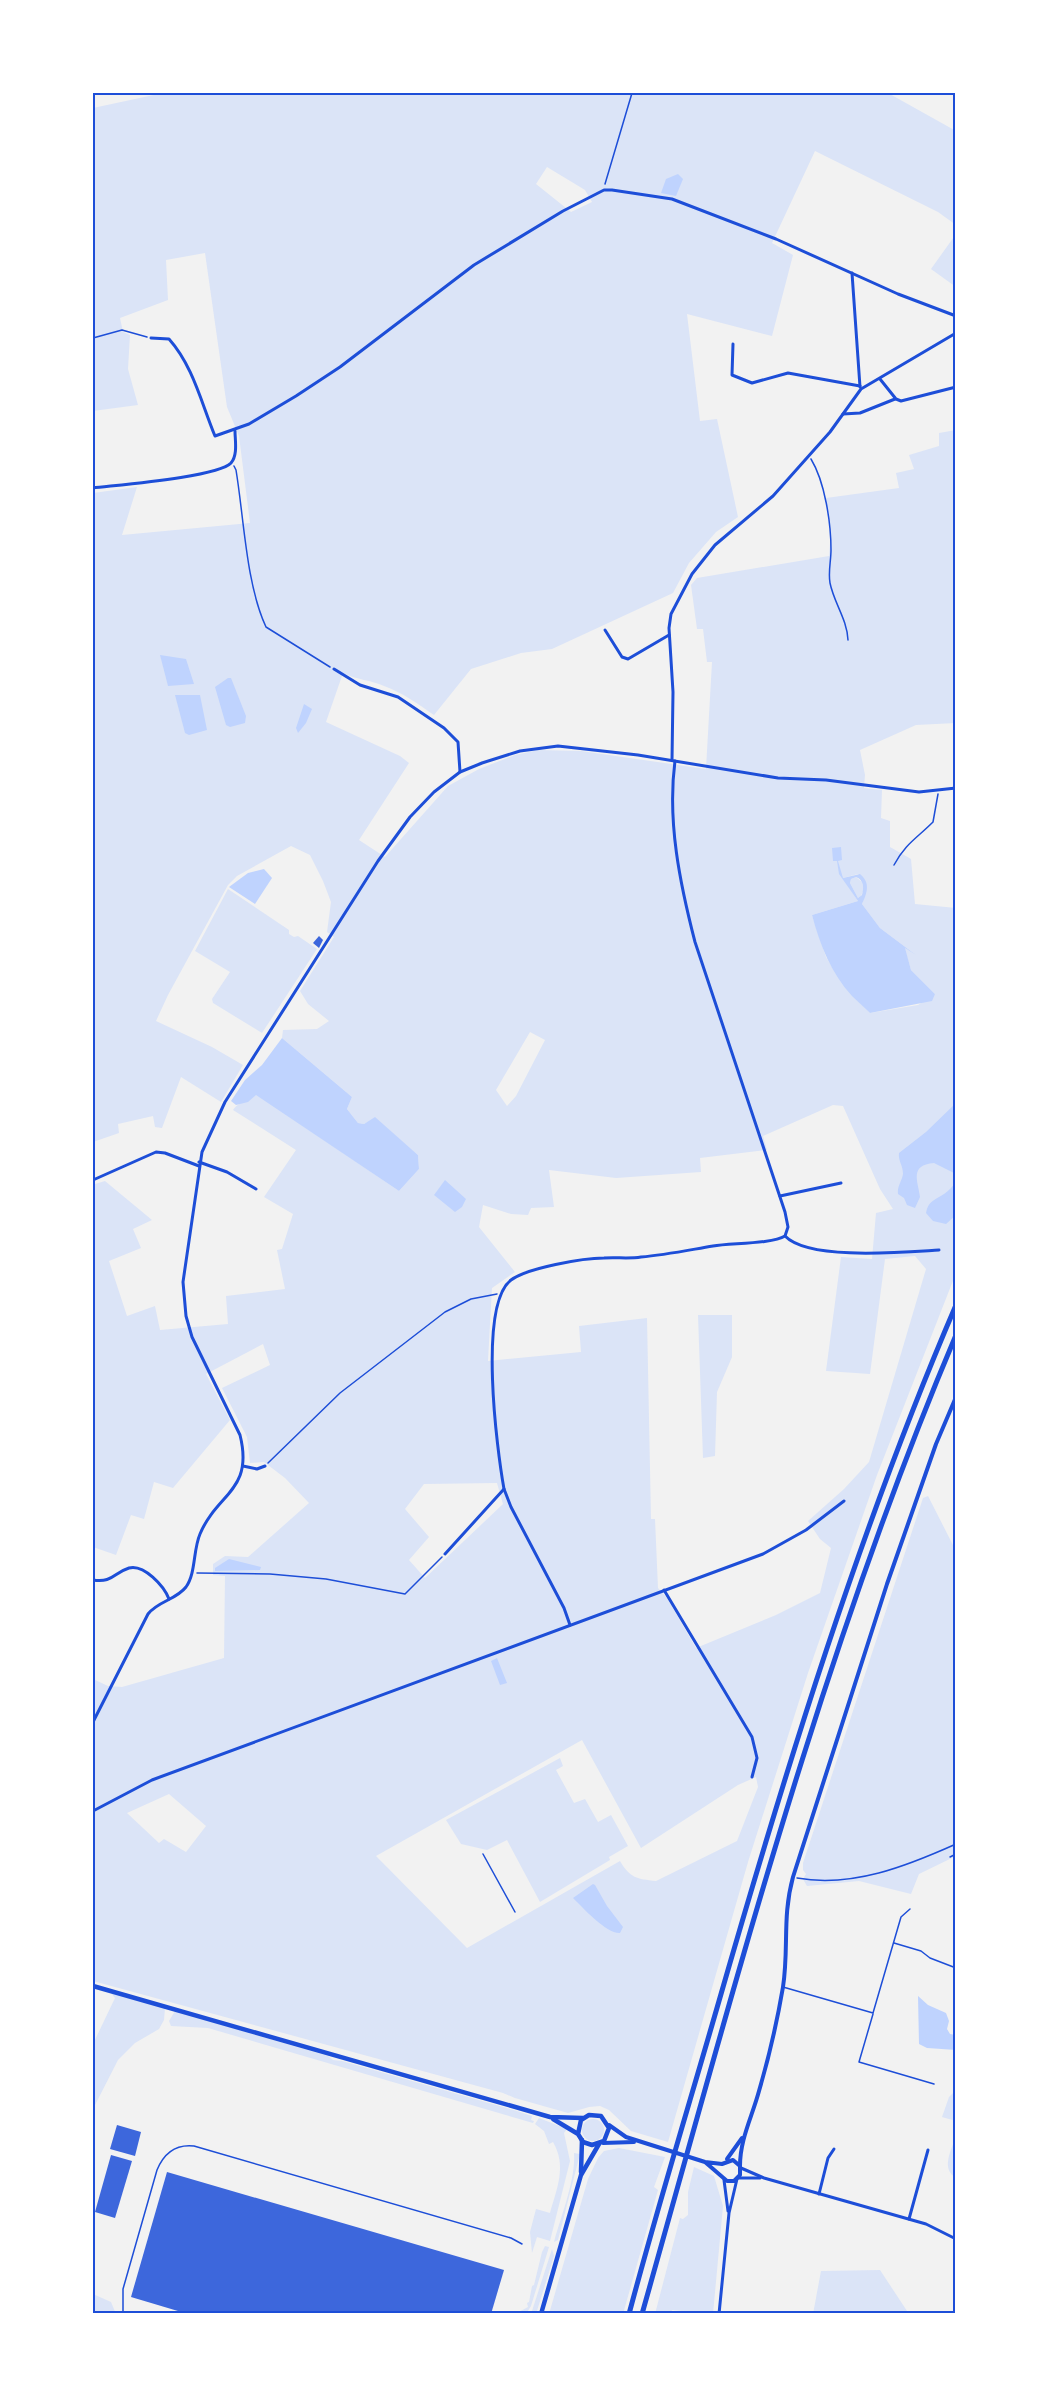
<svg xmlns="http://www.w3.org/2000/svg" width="1049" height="2407" font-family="Raleway,sans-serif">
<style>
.green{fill:#dbe4f7;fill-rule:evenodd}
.water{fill:#bfd3fe;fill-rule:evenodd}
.building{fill:#3d67dc}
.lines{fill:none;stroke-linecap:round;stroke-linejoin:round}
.path{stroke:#1d4ed8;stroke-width:1.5}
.service{stroke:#1d4ed8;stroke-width:1.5}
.minor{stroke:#1d4ed8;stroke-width:3}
.tertiary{stroke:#1d4ed8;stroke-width:4}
.secondary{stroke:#1d4ed8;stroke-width:4.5}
.trunk{stroke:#1d4ed8;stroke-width:5}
.neatline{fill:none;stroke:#1d4ed8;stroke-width:2}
</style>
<rect width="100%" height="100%" fill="#f2f2f2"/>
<g class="green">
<path d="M163,93H888L956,131V225L938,212L815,151L772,243L793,255L772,336L687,314L700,421L717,419L738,517L716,532L689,563L673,593L552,649L521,653L471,669L434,715C418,704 403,693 384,686C371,680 357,680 343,673L326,722L400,756L409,763L359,840L385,857L448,786L479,769L515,755L538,750L581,751L706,769L712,662H707L703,629H697L691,585L697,578L829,556L831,531L826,498L899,488L896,473L914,469L909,455L939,446V433L956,430V723L916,725L860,750L865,775L864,788L882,790L881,818L890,821V847L911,859L915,904L956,908V1273L877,1475L808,1673L748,1862L668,2142L631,2131L609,2110L600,2106L589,2107L568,2113L515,2098L503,2093L93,1981V1679L108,1686L122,1687L224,1658L225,1576L213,1575V1564L225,1556L248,1557L309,1503L285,1478L264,1462L250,1463L247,1437L222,1388L270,1365L263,1344L206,1374L230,1420L173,1488L154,1482L144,1519L131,1515L116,1555L93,1547V1175L95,1184L105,1181L152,1220L133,1229L141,1248L109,1261L127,1316L155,1306L160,1330L228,1324L226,1296L285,1289L277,1250L282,1249L293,1214L264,1197L296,1150L233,1110C238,1102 249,1101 256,1094L399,1191L419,1169L418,1155L375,1118L364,1124L358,1123L347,1109L352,1097L282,1038L283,1030L317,1029L329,1021L308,1004L300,991L334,937L327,932L331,902L323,881L310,855L291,846L237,876L228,885L168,995L156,1021L212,1047L243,1065L221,1102L181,1077L162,1128L155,1127L153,1116L118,1124L119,1133L93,1142V493L137,487L122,535L250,523L239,436L227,407L205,253L166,260L168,300L120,318L123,332L130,335L128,369L138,405L93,411V108ZM547,167L585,190L592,202L571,212L536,184ZM858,874C871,883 866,891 862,904L880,928L916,955L904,947L911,970L935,994L918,1005L870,1013L853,996L833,969L826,957L812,915L858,901L843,878ZM530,1032L545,1040L516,1096L507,1106L496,1090ZM833,1105L843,1106L880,1189L893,1209L876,1213L872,1259L841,1257L826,1371L870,1374L885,1259L915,1256L926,1269L869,1462L844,1489L808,1521L820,1539L831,1548L820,1593L776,1615L696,1648L667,1598L658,1588L655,1519H651L647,1318L579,1326L581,1352L488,1361L492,1288L515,1272L479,1227L483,1205L511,1214L528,1215L531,1208L554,1207L549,1170L616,1178L701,1172L700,1158L767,1150L763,1136ZM497,1483L503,1504L425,1578L409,1560L429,1537L405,1509L424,1484ZM582,1740L641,1848L738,1785L756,1777L758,1787L737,1841L656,1881C637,1879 630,1878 620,1861L467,1948L376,1856ZM169,1794L206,1826L186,1852L164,1839L159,1843L127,1813Z"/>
<path d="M956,234V287L931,269Z"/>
<path d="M856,877L862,882C864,888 864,895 858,898L850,883L851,879Z"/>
<path d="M228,889L289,930V934L294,937L298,936L317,949L262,1033L213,1003L212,999L230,972L195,951Z"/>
<path d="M698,1315H732V1357L717,1392L715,1456L703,1458Z"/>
<path d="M928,1496L956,1551V1856L919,1874L911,1894L859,1881L807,1886L803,1879L806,1874L803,1870V1863L923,1498Z"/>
<path d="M560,1758L563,1766L556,1770L574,1803L585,1799L598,1822L611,1815L628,1846L609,1857L610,1860L540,1902L507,1840L487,1850L461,1844L446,1820Z"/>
<path d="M111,1993L165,2008L164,2020L159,2029L135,2043L118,2060L93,2109V2044L115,1998Z"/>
<path d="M175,2011L328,2056L333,2060L342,2061L517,2111L532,2116L531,2120L534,2121L533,2123L208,2028L171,2026L169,2021Z"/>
<path d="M956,2090V2121L942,2117L949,2097Z"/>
<path d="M539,2118L567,2129L564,2133L570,2161L550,2241L537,2237L532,2253L530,2232L536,2209L550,2213C557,2188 567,2166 553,2142L549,2144L544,2131L535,2124Z"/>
<circle cx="593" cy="2130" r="11"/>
<path d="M956,2135V2178C940,2168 952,2150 956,2135Z"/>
<path d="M619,2148L665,2157L654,2187L658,2190L623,2314H549L588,2179L598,2158L604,2151Z"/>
<path d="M574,2153L580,2154L558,2240L554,2242C561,2216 576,2179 574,2153Z"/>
<path d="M694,2167L714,2176L723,2206L713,2314L672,2310L671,2314H655L680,2218L683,2219L688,2215V2192Z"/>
<path d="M545,2246L549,2247L531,2306L526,2314H515L528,2307L527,2303L529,2302L532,2286L534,2285L542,2252Z"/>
<path d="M552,2249L554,2256L536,2314H531Z"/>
<path d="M880,2270L909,2314H813L821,2271Z"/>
<path d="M93,2294L111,2302L116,2314H93Z"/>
</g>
<g class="water">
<path d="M678,174L683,179L676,196L661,193L666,179Z"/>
<path d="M160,655L186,659L194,684L168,686Z"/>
<path d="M228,678H231L246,716L245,723L230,727L226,725L215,687Z"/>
<path d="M175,695H200L207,730L189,735L185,733Z"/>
<path d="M304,704L312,709L306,723L298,733L296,728Z"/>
<path d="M841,847L842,860L838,861L843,878L860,874C871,883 867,893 862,904L880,928L916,955L905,948L911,970L935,994L932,1001L870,1013C864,1007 858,1002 852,996C831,973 820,945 812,915L858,901L839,874L837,861H833L832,848ZM856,877C864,880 864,888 862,895L858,898L850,883L851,879Z"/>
<path d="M264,869L272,878L255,904L229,887L248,873Z"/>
<path d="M282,1038L352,1097L347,1109L358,1123L364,1124L375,1117L418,1155L419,1169L399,1191L256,1095L248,1102L236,1105L231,1101L245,1080L262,1065Z"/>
<path d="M956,1103V1174L934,1163C909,1165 918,1181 920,1197L915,1208L907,1205L904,1198L898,1194C897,1186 902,1181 903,1174C903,1165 898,1161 899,1153L926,1132Z"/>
<path d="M445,1180L466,1199L462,1207L455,1212L434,1195Z"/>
<path d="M956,1183V1215L946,1224L933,1221L926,1213C928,1201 935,1200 944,1194C949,1191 951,1187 956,1183Z"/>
<path d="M229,1559L261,1567L260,1570L215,1571V1568Z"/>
<path d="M497,1658L507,1683L500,1685L491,1661Z"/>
<path d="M593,1884L595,1885L607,1906L623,1927L620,1933C607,1934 583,1908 573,1898Z"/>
<path d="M918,1996L928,2005L946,2013L949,2021L947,2029L950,2034L956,2035V2050L927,2048L919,2044Z"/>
</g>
<g class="building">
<path d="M319,936L323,940L319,948L313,943Z"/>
<path d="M117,2125L141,2132L135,2156L110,2149Z"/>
<path d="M111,2155L132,2161L115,2218L95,2212Z"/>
<path d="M167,2172L504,2270L491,2314H188L131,2297Z"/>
</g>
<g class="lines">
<g class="path">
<path d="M605,184L632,93"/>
<path d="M93,338L122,330L147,337"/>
<path d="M811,459C825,482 831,523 831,550C831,561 828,572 830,583C834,603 847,619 848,640"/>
<path d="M234,466L236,470C244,518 246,584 266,627L330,667"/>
<path d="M894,865C905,844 917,838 933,822L938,794"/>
<path d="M268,1463L340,1393L445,1312L471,1299L497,1294"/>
<path d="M197,1573L270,1574L326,1579L405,1594L442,1557"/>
<path d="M950,1857L956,1854"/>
<path d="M797,1878C852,1888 907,1866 956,1844"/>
</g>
<g class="service">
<path d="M483,1854L515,1912"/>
<path d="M894,1943L921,1951L930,1958L956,1968"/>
<path d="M783,1987L873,2013L901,1917L910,1909"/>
<path d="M873,2014L859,2062L934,2084"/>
<path d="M123,2314V2289L157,2170C164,2153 176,2144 194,2146L511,2238L522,2244"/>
</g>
<g class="minor">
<path d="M852,273L860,387"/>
<path d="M151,338L169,339C193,366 201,402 215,436L249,424L296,396L340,367L474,265L563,211L604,190H612L672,199L776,239L898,294L956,316"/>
<path d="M733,344L732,375L752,383L788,373L860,386"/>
<path d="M880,379L896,399L901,401L956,387"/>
<path d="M843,414L860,413L895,399"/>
<path d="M93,488C117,485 218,477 231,463C238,455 235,440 235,431"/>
<path d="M605,630L622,657L628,659L669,635"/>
<path d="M334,669L360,685L398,697L444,728L458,742L460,772"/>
<path d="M672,760L673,692L669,628L671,614L692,574L715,545L773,496L830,432L861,389L956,333"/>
<path d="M675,761C667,821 680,884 695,942L785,1212L788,1227L785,1236"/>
<path d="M199,1162L227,1172L256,1189"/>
<path d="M93,1180L156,1152L165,1153L199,1166"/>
<path d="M780,1196L841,1183"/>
<path d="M243,1466L257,1469L265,1466"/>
<path d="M445,1554L504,1489"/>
<path d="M93,1580C113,1583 113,1573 129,1568C144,1564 164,1586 169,1599"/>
<path d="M664,1590L752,1737L757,1758L752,1777"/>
<path d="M570,1625L564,1608L511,1507L504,1489C497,1450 478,1305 511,1280C527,1268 583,1258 604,1258C616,1257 629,1259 641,1257C665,1255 689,1250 713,1246C731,1243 772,1244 785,1236C809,1261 905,1252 939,1250"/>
<path d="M93,1722L148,1614C158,1601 176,1600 186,1587C196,1573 193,1550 200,1534C217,1493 254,1491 240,1435L192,1337L186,1316L183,1282L202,1152L225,1102L378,861L410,817L434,792L460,772L482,763L520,751L558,746L638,755L778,778L826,780L919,792L956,788"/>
<path d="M93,1811L152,1780L763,1554L806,1530L844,1501"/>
<path d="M955,1887H956"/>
<path d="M741,2168L764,2178L926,2224L956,2239"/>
<path d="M738,2178H760"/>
<path d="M724,2180L728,2211"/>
<path d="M819,2194L828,2158L834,2149"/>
<path d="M909,2219L928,2150"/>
<path d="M719,2314L729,2213L737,2179"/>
</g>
<g class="tertiary">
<path d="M609,2125L626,2137L705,2162L722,2164L733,2160L740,2166V2175L734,2181H727L705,2162"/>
<path d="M603,2143L634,2142"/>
<path d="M727,2159L742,2138"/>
<path d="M740,2166C740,2139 752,2117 759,2091C769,2057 777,2022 783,1987C789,1948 782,1917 793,1877L887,1584L936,1444L956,1397"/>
</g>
<g class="secondary">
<path d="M93,1986L550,2117L583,2118"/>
<path d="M553,2119L578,2134L583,2142L592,2145L604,2141L609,2128L601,2116L589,2115L581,2120L578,2134"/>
<path d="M581,2172L582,2140"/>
<path d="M541,2314L581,2175L599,2144"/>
</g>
<g class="trunk">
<path d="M629,2314C657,2209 689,2105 719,2001C787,1765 859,1531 956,1305"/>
<path d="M642,2314C735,1985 822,1651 956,1335"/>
</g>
</g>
<rect width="1049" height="2407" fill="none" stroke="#ffffff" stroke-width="189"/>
<rect x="94" y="94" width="860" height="2218" class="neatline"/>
</svg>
